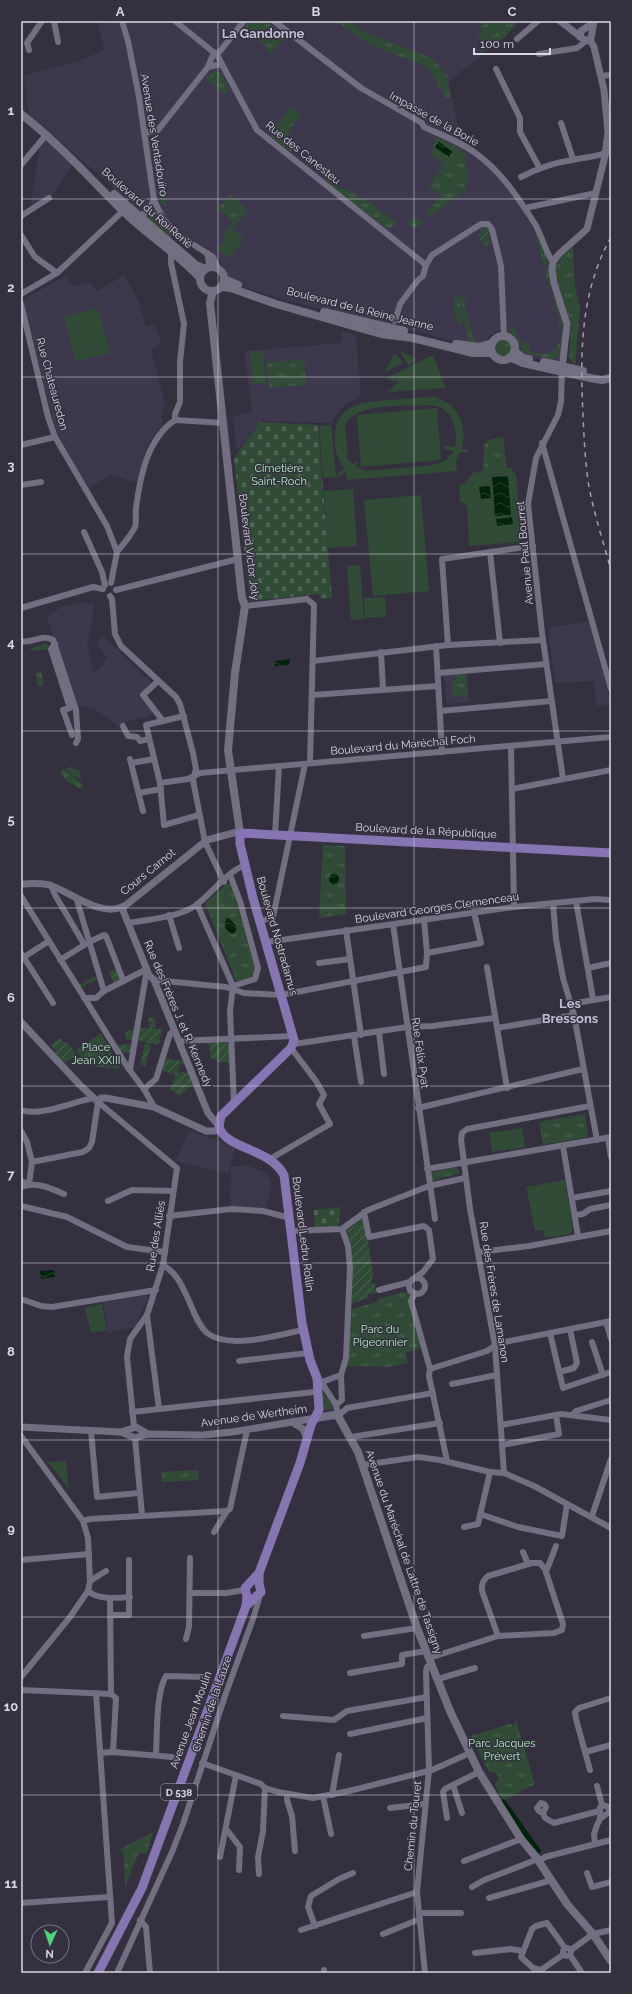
<svg xmlns="http://www.w3.org/2000/svg" width="632" height="1994" font-family="Raleway,sans-serif">
<style>
.built{fill:#3d384e}
.grass{fill:url(#grass-tufts)}
.cemetery{fill:url(#cemetery-stones)}
.garden{fill:url(#garden-furrows)}
.pitch{fill:#304c36;fill-rule:evenodd}
.water{fill:url(#water-waves)}
.lines{fill:none;stroke-linecap:round;stroke-linejoin:round}
.canal{stroke:#01220b;stroke-width:5.5}
.minor{stroke:#736f82;stroke-width:6}
.tertiary{stroke:#736f82;stroke-width:7}
.secondary{stroke:#736f82;stroke-width:8}
.primary{stroke:#8675b2;stroke-width:9}
.rail{stroke:#a2a0ac;stroke-width:1.5;stroke-dasharray:5 5;stroke-linecap:butt}
.grid{fill:none;stroke:#dad8e3;stroke-width:1;stroke-opacity:0.55}
.labels{text-anchor:middle;dominant-baseline:central;stroke-width:3;stroke-linejoin:round;paint-order:stroke}
.shield{fill:#343040;stroke:#a8a6b2;stroke-width:1}
.shield-label{font-size:10px;font-weight:bold;fill:#dad8e3}
.street-label{font-size:11px;fill:#dad8e3;stroke:#343040}
.park-label{font-size:11px;fill:#aaf1b8;stroke:#343040}
.quarter-label{font-size:13px;font-weight:bold;fill:#c1bcd1;stroke:#343040}
.neatline{fill:none;stroke:#dad8e3;stroke-width:1.5}
.grid-label{font-size:13px;text-anchor:middle;font-weight:bold;fill:#dad8e3}
</style>
<defs>
<pattern id="grass-tufts" width="24" height="20" patternUnits="userSpaceOnUse"><rect width="24" height="20" fill="#304c36"/><path d="M3 7l-1-3M5 7V3M7 7l1-3M15 17l-1-3M17 17v-4M19 17l1-3" fill="none" stroke="#4d6553"/></pattern>
<pattern id="cemetery-stones" width="16" height="16" patternUnits="userSpaceOnUse"><rect width="16" height="16" fill="#304c36"/><path d="M2 7V4a2 2 0 0 1 4 0v3zM10 15v-3a2 2 0 0 1 4 0v3z" fill="#4d6553"/></pattern>
<pattern id="garden-furrows" width="10" height="10" patternUnits="userSpaceOnUse"><rect width="10" height="10" fill="#304c36"/><path d="M-1 1l2-2M0 10L10 0M9 11l2-2" fill="none" stroke="#4d6553"/></pattern>
<pattern id="water-waves" width="16" height="10" patternUnits="userSpaceOnUse"><rect width="16" height="10" fill="#01220b"/><path d="M0 5q4-4 8 0t8 0" fill="none" stroke="#25412e"/></pattern>
</defs>
<rect width="100%" height="100%" fill="#343040"/>
<g class="built">
<path d="M108,21H519L505,37L449,81L461,145L487,165L513,195L536,233L562,322L563,341L559,361L554,362L525,356L500,330L491,335L484,342L478,345L463,343L289,301L253,290L229,281L221,262L210,250L138,209L29,114L24,75L76,62L105,50L97,24Z"/>
<path d="M45,137L72,165L53,194L33,205L31,204L40,143Z"/>
<path d="M124,275L138,300L146,326L154,325L161,339L158,345L151,350L164,398L162,426L151,439L145,452L137,483L110,475L89,488L66,451L54,424L23,300L65,276L74,286L88,282L98,291Z"/>
<path d="M342,331L356,335L361,397L345,404L337,413L332,423L260,421L238,450L236,449L233,416L252,412L244,351L341,343Z"/>
<path d="M85,602L94,604L92,625L87,642L93,673L101,667L107,657L96,643L103,636L152,683L140,696L154,711L149,716L126,722L120,729L111,720L94,709L79,706L73,698L47,617L61,607Z"/>
<path d="M589,622L611,704L596,706L594,681L555,683L548,627Z"/>
<path d="M466,672L469,702L446,704L444,673Z"/>
<path d="M188,1131L214,1139L235,1148L228,1174L176,1161Z"/>
<path d="M247,1165L266,1173L270,1179L272,1187L265,1209L230,1207L231,1167Z"/>
<path d="M145,1295L148,1298L135,1327L108,1333L103,1303Z"/>
</g>
<g class="grass">
<path d="M250,21H265L285,37L270,55L266,47L250,31L248,32L244,29Z"/>
<path d="M336,21H348L364,32L432,58L447,75L450,98L447,99L428,67L371,45Z"/>
<path d="M485,21H519L505,37L481,54L479,30Z"/>
<path d="M214,70L221,73L229,89L226,95L205,78L207,76L209,77Z"/>
<path d="M291,107L301,114L291,128L292,130L280,144L269,135Z"/>
<path d="M434,136L456,146L465,153C466,168 470,172 466,190L430,216L426,213L441,195L428,186L444,165L431,154L434,148Z"/>
<path d="M157,139L159,140L163,162L155,163C153,155 150,145 157,139Z"/>
<path d="M161,171L167,207L161,204L156,172Z"/>
<path d="M326,178L341,189L345,188L363,200L364,198L396,222L395,226L388,228L383,226L325,180Z"/>
<path d="M230,195L248,210L226,238L223,235L233,222L218,209Z"/>
<path d="M154,209L162,223L172,235L169,239L143,217Z"/>
<path d="M414,217L423,222L414,229L408,223Z"/>
<path d="M536,231L548,261L552,285L547,290L549,286L545,271L547,269L546,264H543L535,232Z"/>
<path d="M573,247L575,285L580,310L575,365L569,357L571,325L555,272C557,259 564,255 573,247Z"/>
<path d="M552,295L555,296L563,323L561,332L559,325L561,324L554,299L549,296Z"/>
<path d="M458,296L460,297L463,321L459,325L453,312L455,297Z"/>
<path d="M467,296L464,303L474,340L478,344L468,343L461,300L462,297Z"/>
<path d="M512,326H515L518,338L523,343H528L530,351C548,356 555,356 561,336L559,355L556,358L551,359L523,352L516,337L509,332Z"/>
<circle cx="502" cy="348" r="9"/>
<path d="M304,360L306,385L269,388L267,362Z"/>
<path d="M503,437L507,473L491,474L477,484H464L474,472L480,473L483,469L484,445L489,440Z"/>
<path d="M47,643L49,649L34,651L29,649Z"/>
<path d="M38,671L41,672L44,682L41,687L37,685V677L35,674Z"/>
<path d="M466,672L468,695L452,696V680H456V673Z"/>
<path d="M73,766L74,769L80,770L81,779L73,776L66,769Z"/>
<path d="M64,769C71,777 81,779 84,789L77,788V786L66,781L60,771Z"/>
<path d="M323,845L345,846L346,914L319,918Z"/>
<path d="M227,884H231L233,888L256,972L255,976L239,982L236,980L205,903Z"/>
<path d="M92,976L98,979L93,982L87,983L85,987H80V984H83L87,980L91,979Z"/>
<path d="M101,1033L120,1069L86,1065L76,1050Z"/>
<path d="M585,1114L588,1137L543,1145L539,1122Z"/>
<path d="M455,1167L459,1170L460,1173L431,1181V1173Z"/>
<path d="M408,1291L411,1296L421,1348L406,1353L408,1363L388,1367L347,1366L350,1309L378,1302V1299Z"/>
<path d="M322,1391L333,1406V1409L323,1410Z"/>
<path d="M198,1470L199,1480L162,1482L161,1472Z"/>
<path d="M516,1720L535,1784L503,1801L495,1785L499,1778L496,1773L489,1772L471,1736L509,1724L514,1725Z"/>
<path d="M153,1832L147,1853L138,1854L125,1887L124,1856L120,1849Z"/>
</g>
<g class="cemetery">
<path d="M260,422L318,425L332,599L320,598L319,594L250,601L234,458Z"/>
<path d="M341,1207L338,1227L315,1228L313,1210Z"/>
</g>
<g class="garden">
<path d="M284,139L294,147L291,152L280,144Z"/>
<path d="M482,227H487L490,232L488,235L489,245L486,247L477,234L483,231Z"/>
<path d="M117,969L121,980L114,984L109,972Z"/>
<path d="M148,1017L155,1018V1027H152V1028L162,1029L159,1044H151L137,1040L139,1028H149L150,1023L148,1021Z"/>
<path d="M130,1030H134L133,1039L127,1040L125,1037L126,1031H130Z"/>
<path d="M60,1038L64,1043L66,1042L77,1055L64,1063L54,1052L56,1051L51,1045Z"/>
<path d="M224,1041L229,1045V1062H218L215,1059L211,1058L208,1042Z"/>
<path d="M132,1044L130,1053L125,1052L122,1054L116,1045Z"/>
<path d="M145,1044L151,1045L145,1066L140,1064Z"/>
<path d="M165,1059L184,1061L185,1064H180L177,1073L184,1072L185,1074L188,1072L193,1083L180,1096L170,1089L176,1075L161,1070Z"/>
<path d="M361,1219L365,1221L373,1273L371,1284L375,1283L376,1293L368,1294V1298L350,1304V1243L347,1230L354,1226Z"/>
</g>
<g class="pitch">
<path d="M233,229L244,238L229,258L218,249Z"/>
<path d="M98,308L110,353L76,361L64,317Z"/>
<path d="M263,351L266,383L253,384L250,352Z"/>
<path d="M401,351L416,359L409,366L400,352Z"/>
<path d="M394,354L400,358L403,363L385,372Z"/>
<path d="M433,355L446,388L387,392L400,381L387,380V378Z"/>
<path d="M434,397C458,403 468,425 462,449L468,450L467,453L461,452L456,460L457,471L347,480L346,472L338,477L337,474L345,468C337,460 334,449 335,437C336,403 364,402 391,400C405,399 419,397 434,397ZM426,405C451,404 459,427 455,447L445,446L444,449L454,451L445,461L433,465L366,471L355,466L358,464L356,462L352,464L348,460L345,425C355,403 405,406 426,405Z"/>
<path d="M437,408L441,460L361,467L357,415Z"/>
<path d="M331,425L336,477L323,478L319,426Z"/>
<path d="M507,468H511L516,475L521,528L525,532L518,542L469,546L467,506L460,501L459,485L465,484L474,472L480,473L483,469L488,476L507,473Z"/>
<path d="M353,489L357,546L328,548L324,491Z"/>
<path d="M421,495L429,591L373,596L364,500Z"/>
<path d="M360,565L364,619L351,620L347,566Z"/>
<path d="M385,597L386,617L365,618L364,598Z"/>
<path d="M522,1128L525,1147L492,1152L489,1133Z"/>
<path d="M565,1180L573,1229L570,1234L545,1238L543,1230L535,1231L526,1187Z"/>
<path d="M102,1304L107,1330L91,1333L85,1308Z"/>
<path d="M66,1461L69,1489L48,1462Z"/>
</g>
<g class="water">
<path d="M439,142L453,152L449,157L436,148L435,146Z"/>
<path d="M508,476L511,515L495,516L492,477Z"/>
<path d="M490,486L491,498L481,499L479,487Z"/>
<path d="M512,517L513,524L497,526L496,519Z"/>
<path d="M290,659L289,665L275,666V661Z"/>
<circle cx="334" cy="879" r="5"/>
<path d="M229,918L236,926V931L233,934C226,932 223,926 226,919Z"/>
<path d="M54,1270L55,1277L41,1279L40,1271Z"/>
</g>
<g class="lines">
<path class="canal" d="M503,1802L538,1851"/>
<g class="minor">
<path d="M54,21L58,42"/>
<path d="M122,21L128,41L139,97L154,200L163,219L175,233L213,257L218,268"/>
<path d="M175,21L217,55L257,130L426,265"/>
<path d="M274,21L361,88L422,123L424,127C441,135 459,141 474,152C500,170 518,197 535,224C542,236 545,251 553,262"/>
<path d="M517,39L538,21"/>
<path d="M29,50L27,43L42,21"/>
<path d="M214,52L208,67L222,64"/>
<path d="M539,54L577,48L586,41"/>
<path d="M217,55L244,21"/>
<path d="M496,69L520,118V132L539,167"/>
<path d="M601,76L611,75"/>
<path d="M561,123L573,159"/>
<path d="M144,133L158,130L208,67"/>
<path d="M21,165L46,135"/>
<path d="M521,177C538,168 553,163 572,160C586,157 598,157 611,151"/>
<path d="M525,208L596,193"/>
<path d="M21,216L49,198"/>
<path d="M138,216L147,212L154,200"/>
<path d="M21,235L35,257L57,273"/>
<path d="M171,252V263L184,324L180,362V402L175,414V420"/>
<path d="M207,253L209,262L208,268"/>
<path d="M21,294L57,273L123,211"/>
<path d="M21,304L48,417L55,437L107,526L117,552L111,583"/>
<path d="M395,321L400,304L418,280L423,276L426,265L432,255L481,224H488L492,229L501,266L504,336"/>
<path d="M562,369L561,402L558,415L536,458L528,504L542,633L563,779"/>
<path d="M542,443L611,689"/>
<path d="M21,445L55,437"/>
<path d="M21,485L41,482"/>
<path d="M84,532L102,572L105,585"/>
<path d="M117,552C124,543 130,537 135,527C137,522 135,514 136,508C140,477 147,439 175,420L223,423"/>
<path d="M490,552L500,643"/>
<path d="M116,590L238,559"/>
<path d="M110,596L112,599L115,634L121,646L176,697L180,704L193,753L196,769L193,780L205,842L224,882"/>
<path d="M245,606L307,599L314,605L310,763"/>
<path d="M21,608L93,587L103,589"/>
<path d="M21,641C32,644 43,633 53,640L76,710L78,739L76,743"/>
<path d="M55,644L51,649L70,708L63,710L72,735"/>
<path d="M448,645L442,559L533,546"/>
<path d="M436,646L442,752"/>
<path d="M381,652L383,689"/>
<path d="M313,661L448,645L543,640"/>
<path d="M438,673L546,664"/>
<path d="M158,681L143,695L163,721"/>
<path d="M312,695L438,686"/>
<path d="M440,711L551,701"/>
<path d="M184,716L146,725L160,783L164,825L199,815"/>
<path d="M123,726L128,736L137,737L140,741L149,739"/>
<path d="M511,746L514,907"/>
<path d="M130,759L143,811"/>
<path d="M131,763L154,759"/>
<path d="M160,783L188,779L200,773L611,737"/>
<path d="M512,789L611,770"/>
<path d="M139,793L161,789"/>
<path d="M275,835L279,766"/>
<path d="M230,875L240,901L258,968L255,979L233,986"/>
<path d="M51,885L55,895L84,944"/>
<path d="M21,896L128,1068L144,1089L154,1107"/>
<path d="M76,897L104,991"/>
<path d="M576,901L593,999"/>
<path d="M553,903L556,939L563,978L574,1015L597,1140"/>
<path d="M197,904L233,986L230,1011L234,1103"/>
<path d="M169,915L179,948"/>
<path d="M261,921L273,917L305,764"/>
<path d="M129,923C150,919 176,918 195,906C212,894 225,873 245,865"/>
<path d="M393,924L435,1219"/>
<path d="M346,930L361,1035"/>
<path d="M267,942L514,907L595,899L611,900"/>
<path d="M21,953L53,1003"/>
<path d="M427,953L481,943L474,912"/>
<path d="M24,957L49,941"/>
<path d="M60,960L89,942L104,935L106,936L123,980"/>
<path d="M319,963L350,959"/>
<path d="M487,967L507,1088"/>
<path d="M588,968L611,963"/>
<path d="M154,980L226,987L244,993L281,995L426,967L427,953L424,919"/>
<path d="M84,998H96L104,991L147,969"/>
<path d="M571,1004L611,997"/>
<path d="M497,1028L574,1015"/>
<path d="M379,1032L384,1074"/>
<path d="M354,1036L361,1082"/>
<path d="M179,1041L293,1036"/>
<path d="M294,1044L407,1027L432,1026L495,1018"/>
<path d="M130,1070L147,969"/>
<path d="M144,1089L156,1079L170,1034L174,1030"/>
<path d="M98,1102L177,1168L163,1265L147,1315L130,1339L127,1357L134,1427"/>
<path d="M418,1108L583,1069"/>
<path d="M21,1110C41,1117 74,1101 94,1098"/>
<path d="M21,1131L27,1142L32,1162"/>
<path d="M608,1138L611,1157"/>
<path d="M563,1146L578,1236"/>
<path d="M270,1159L330,1124L319,1104L324,1095L316,1081L291,1048"/>
<path d="M427,1169L611,1137"/>
<path d="M21,1181L29,1184L32,1162L83,1152L89,1148L92,1142L98,1102"/>
<path d="M21,1187C35,1181 50,1188 64,1194"/>
<path d="M572,1198L611,1191"/>
<path d="M108,1201L132,1190L173,1191"/>
<path d="M21,1206L67,1217L127,1247L165,1252"/>
<path d="M364,1212L369,1237L424,1226L429,1230L433,1259L423,1272L416,1277"/>
<path d="M575,1215L583,1214L590,1209L611,1205"/>
<path d="M169,1216L231,1209L263,1211L290,1218"/>
<path d="M291,1231L342,1229L368,1210L429,1186L465,1178"/>
<path d="M479,1252L529,1246L611,1231"/>
<path d="M163,1265C178,1274 182,1286 189,1301C194,1312 198,1325 207,1333C229,1350 278,1335 303,1330"/>
<circle cx="417" cy="1286" r="8"/>
<path d="M379,1290L410,1282"/>
<path d="M415,1293L411,1301L430,1369L429,1376L447,1461"/>
<path d="M21,1299L41,1306L52,1307L156,1290"/>
<path d="M147,1315L159,1409"/>
<path d="M606,1322L611,1339"/>
<path d="M550,1333L563,1388L611,1372"/>
<path d="M592,1342L603,1375"/>
<path d="M239,1361L308,1353"/>
<path d="M430,1369L487,1351L499,1343L611,1321"/>
<path d="M559,1372L574,1368L577,1363L570,1329"/>
<path d="M320,1380L336,1405L338,1416"/>
<path d="M322,1382L341,1375L346,1358L350,1268L348,1246L342,1229"/>
<path d="M452,1384L497,1375"/>
<path d="M336,1405L342,1400L341,1375"/>
<path d="M132,1412L314,1392"/>
<path d="M572,1415L576,1411L611,1400"/>
<path d="M338,1416L347,1408L433,1393"/>
<path d="M501,1425L561,1414L611,1420"/>
<path d="M91,1431L97,1497L139,1493"/>
<path d="M21,1436L83,1521L88,1538L90,1581L88,1591L70,1617L21,1677"/>
<path d="M351,1437L440,1423"/>
<path d="M135,1438L142,1515"/>
<path d="M502,1445L559,1434L556,1415"/>
<path d="M363,1465L418,1457L440,1460L490,1472L504,1473L534,1486L611,1528"/>
<path d="M504,1473L495,1346L470,1209L461,1139L462,1133L467,1129L590,1106"/>
<path d="M480,1514L518,1527L562,1536L567,1504"/>
<path d="M592,1516L611,1459"/>
<path d="M83,1521L90,1519L227,1511"/>
<path d="M464,1527L478,1524L490,1472"/>
<path d="M214,1532L227,1511L230,1509L247,1430"/>
<path d="M523,1552L528,1564"/>
<path d="M21,1560L89,1554"/>
<path d="M546,1572L556,1546"/>
<path d="M90,1581L106,1571"/>
<path d="M88,1591C98,1600 117,1598 130,1597"/>
<path d="M190,1593H226L245,1590"/>
<path d="M110,1598L111,1694"/>
<path d="M110,1615H129V1560"/>
<path d="M364,1636L417,1628"/>
<path d="M186,1639L189,1627L190,1558"/>
<path d="M429,1658L498,1636L554,1633L562,1630L563,1624L545,1569L540,1563H532L488,1576C483,1580 481,1584 482,1591L498,1636"/>
<path d="M350,1673L402,1664V1655L426,1651"/>
<path d="M438,1679L475,1668"/>
<path d="M21,1690L111,1694L116,1698L113,1752"/>
<path d="M283,1716L334,1720L347,1711L427,1697"/>
<path d="M350,1734L427,1718"/>
<path d="M585,1752L611,1745"/>
<path d="M100,1753L113,1752L172,1757"/>
<path d="M156,1755C157,1736 156,1691 166,1676L206,1677"/>
<path d="M202,1763L261,1784L265,1788L278,1792L313,1798L349,1791L432,1770L470,1753"/>
<path d="M590,1770L576,1719L575,1712L579,1708L611,1698"/>
<path d="M453,1785L462,1813"/>
<path d="M597,1786L602,1805"/>
<path d="M287,1794V1800L292,1816L295,1851"/>
<path d="M332,1795L339,1755"/>
<path d="M323,1796L331,1834"/>
<path d="M390,1808L425,1804"/>
<path d="M543,1813L539,1811L537,1808L541,1803L544,1804L546,1807L543,1813L545,1818L554,1823L599,1811"/>
<path d="M447,1818L443,1792L445,1789L479,1772"/>
<path d="M226,1829L240,1847L239,1870"/>
<path d="M595,1844L594,1834L597,1825L600,1819L609,1812V1807L602,1805L600,1807V1819"/>
<path d="M220,1857L236,1775"/>
<path d="M464,1861L521,1839"/>
<path d="M539,1861L545,1857L611,1840"/>
<path d="M587,1873L592,1887L611,1882"/>
<path d="M259,1874L258,1857L263,1831L265,1788"/>
<path d="M472,1887L484,1880L533,1861L536,1857"/>
<path d="M489,1898L552,1880"/>
<path d="M21,1903L109,1897"/>
<path d="M419,1913H461"/>
<path d="M140,1920L146,1927L150,1973"/>
<path d="M315,1926L308,1907L311,1896L339,1879L353,1873"/>
<path d="M301,1930L417,1892"/>
<path d="M383,1934L420,1919"/>
<circle cx="567" cy="1952" r="4"/>
<path d="M571,1950L593,1934L611,1930"/>
<path d="M475,1953L511,1949L522,1951"/>
<path d="M564,1954L541,1970L533,1968L521,1957L532,1929L536,1926L547,1923L565,1948"/>
<path d="M570,1955L582,1973"/>
<path d="M324,1970V1973"/>
<path d="M85,1973L112,1923L96,1693"/>
<path d="M117,1973L172,1852L183,1824L226,1693L254,1616L260,1595"/>
<path d="M425,1973L417,1892L429,1770L426,1672L427,1667L431,1664"/>
</g>
<g class="tertiary">
<path d="M560,21L586,41L591,38L594,21"/>
<path d="M580,37L581,31L593,23"/>
<path d="M562,369L567,324L554,283L552,270L553,262L559,254L587,229L605,156L608,132L604,90L594,47L590,40"/>
<path d="M21,884C31,884 43,882 52,886C74,894 102,919 126,905L207,840L237,832L240,833"/>
<path d="M122,908L149,975L154,980L208,1113L219,1126"/>
<path d="M21,1022L79,1084L98,1102L101,1098H106L154,1107L206,1131H220"/>
<path d="M292,1422L303,1429L307,1438"/>
<path d="M21,1427L121,1432L135,1438L148,1434L202,1435L232,1432L316,1418"/>
<path d="M121,1432L136,1427L148,1434"/>
</g>
<g class="secondary">
<path d="M21,114C60,144 92,181 127,215C150,237 178,254 200,278"/>
<path d="M114,194L196,265L205,269"/>
<circle cx="212" cy="279" r="12"/>
<path d="M224,279L238,285"/>
<path d="M221,287L231,288L276,304L381,334L413,338L473,353H492"/>
<path d="M213,291L210,303L242,598L245,606L235,673L228,750L240,833"/>
<path d="M324,312L404,331"/>
<circle cx="503" cy="348" r="12"/>
<path d="M456,344L479,347L492,343"/>
<path d="M514,351L523,358L529,359"/>
<path d="M510,357L523,363L590,378L602,380L610,378"/>
<path d="M544,362L583,371"/>
<path d="M316,1418L334,1415L338,1416L358,1452L417,1628L450,1711L479,1772L521,1839L536,1857L567,1904L593,1934L611,1961"/>
</g>
<g class="primary">
<path d="M246,1606L261,1592L259,1583V1573"/>
<path d="M98,1973L142,1888L246,1606L247,1596L245,1588L259,1573L300,1463L311,1425L319,1410L317,1378L310,1360L302,1323L284,1175C269,1147 225,1150 219,1126L221,1116L291,1048L294,1040L253,898L240,844V833L611,853"/>
</g>
<path class="rail" d="M611,237C580,293 580,353 583,415C584,437 585,459 588,481C593,511 603,541 611,570"/>
</g>
<path class="grid" d="M218,21V1973M414,21V1973M21,199H611M21,377H611M21,554H611M21,731H611M21,908H611M21,1086H611M21,1263H611M21,1440H611M21,1617H611M21,1795H611"/>
<g class="labels">
<rect class="shield" x="161" y="1784" width="36" height="16" rx="3"/>
<g class="shield-label">
<text x="179" y="1792">D 538</text>
</g>
<g class="street-label">
<text transform="translate(434 119) rotate(29)">Impasse de la Borie</text>
<text transform="translate(154 135) rotate(81)">Avenue des Ventadouïro</text>
<text transform="translate(303 153) rotate(39)">Rue des Canesteu</text>
<text transform="translate(147 208) rotate(41)">Boulevard du Roi René</text>
<text transform="translate(360 309) rotate(14)">Boulevard de la Reine Jeanne</text>
<text transform="translate(52 384) rotate(75)">Rue Chateauredon</text>
<text transform="translate(249 547) rotate(83)">Boulevard Victor Joly</text>
<text transform="translate(525 553) rotate(-95)">Avenue Paul Bourret</text>
<text transform="translate(403 745) rotate(-5)">Boulevard du Maréchal Foch</text>
<text transform="translate(426 831) rotate(3)">Boulevard de la République</text>
<text transform="translate(148 872) rotate(-39)">Cours Carnot</text>
<text transform="translate(437 908) rotate(-8)">Boulevard Georges Clemenceau</text>
<text transform="translate(277 936) rotate(74)">Boulevard Nostradamus</text>
<text transform="translate(178 1014) rotate(67)">Rue des Frères J. et R. Kennedy</text>
<text transform="translate(420 1053) rotate(82)">Rue Félix Pyat</text>
<text transform="translate(303 1234) rotate(83)">Boulevard Ledru Rollin</text>
<text transform="translate(156 1236) rotate(-81)">Rue des Alliés</text>
<text transform="translate(494 1292) rotate(81)">Rue des Frères de Lamanon</text>
<text transform="translate(254 1416) rotate(-8)">Avenue de Wertheim</text>
<text transform="translate(404 1552) rotate(71)">Avenue du Maréchal de Lattre de Tassigny</text>
<text transform="translate(212 1704) rotate(-71)">Chemin de la Lauze</text>
<text transform="translate(191 1720) rotate(-70)">Avenue Jean Moulin</text>
<text transform="translate(413 1826) rotate(-84)">Chemin du Touret</text>
</g>
<g class="park-label">
<text x="279" y="468">Cimetière<tspan x="279" dy="13">Saint-Roch</tspan></text>
<text x="96" y="1047">Place<tspan x="96" dy="13">Jean XXIII</tspan></text>
<text x="380" y="1329">Parc du<tspan x="380" dy="13">Pigeonnier</tspan></text>
<text x="502" y="1743">Parc Jacques<tspan x="502" dy="13">Prévert</tspan></text>
</g>
<g class="quarter-label">
<text x="263" y="33">La Gandonne</text>
<text x="570" y="1003">Les<tspan x="570" dy="15">Bressons</tspan></text>
</g>
</g>
<rect width="632" height="1994" fill="none" stroke="#343040" stroke-width="44"/>
<g transform="translate(50 1944) rotate(183)"><circle r="19" fill="#343040" stroke="#767381"/>
<path d="M0-3L7 15L0 10L-7 15Z" fill="#4bd677"/>
<text y="-6" font-size="11" font-weight="bold" text-anchor="middle" fill="#dad8e3">N</text>
</g>
<path d="M474 48v6h76v-6" fill="none" stroke="#dad8e3" stroke-width="2"/>
<text x="480" y="48" font-size="12" fill="#dad8e3" stroke="#343040" stroke-width="3" paint-order="stroke">100 m</text>
<rect x="22" y="22" width="588" height="1950" class="neatline"/>
<g class="grid-label">
<text x="120" y="16">A</text>
<text x="316" y="16">B</text>
<text x="512" y="16">C</text>
<text x="11" y="115">1</text>
<text x="11" y="292">2</text>
<text x="11" y="470">3</text>
<text x="11" y="647">4</text>
<text x="11" y="824">5</text>
<text x="11" y="1002">6</text>
<text x="11" y="1179">7</text>
<text x="11" y="1356">8</text>
<text x="11" y="1533">9</text>
<text x="11" y="1711">10</text>
<text x="11" y="1888">11</text>
</g>
</svg>
